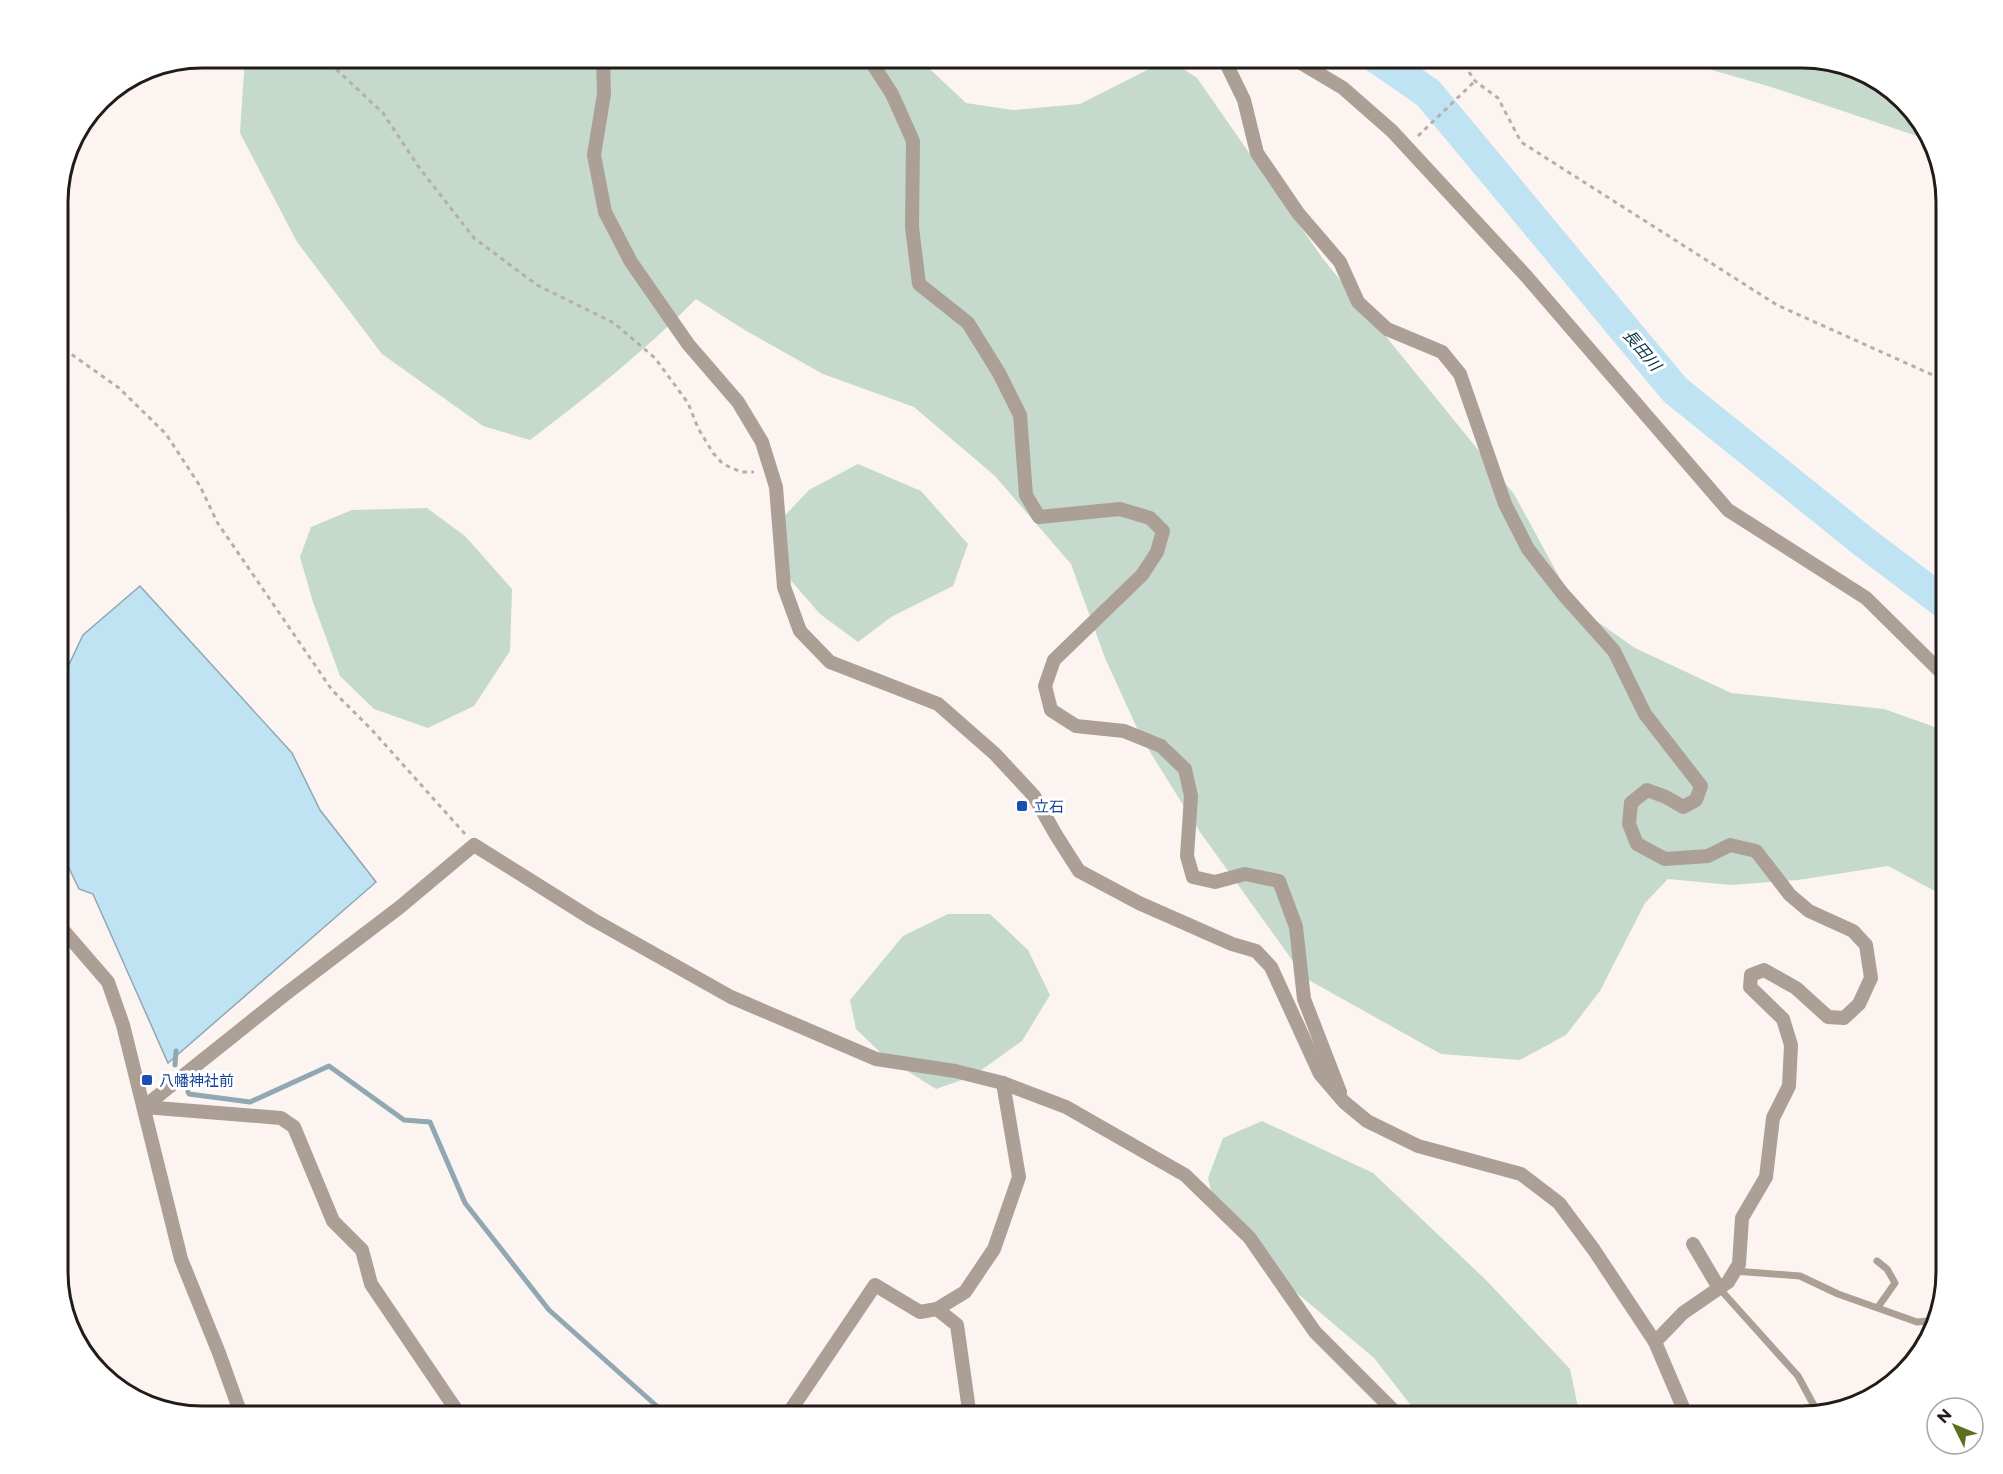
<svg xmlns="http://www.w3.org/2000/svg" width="2003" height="1474" font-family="Montserrat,'Noto Sans JP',sans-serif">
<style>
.green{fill:#c5d9cd}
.water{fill:#c0e3f4;stroke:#91a7b2;stroke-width:1.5}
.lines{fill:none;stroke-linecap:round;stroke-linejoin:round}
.stream{stroke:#91a7b2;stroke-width:5}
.river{stroke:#c0e3f4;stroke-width:32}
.path{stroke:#b5aeaa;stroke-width:3;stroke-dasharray:4.5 4.5;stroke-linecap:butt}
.lane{stroke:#ac9f96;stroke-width:7}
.street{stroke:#ac9f96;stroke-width:14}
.transit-dot{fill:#1a4fb4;stroke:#fff;stroke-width:2}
.labels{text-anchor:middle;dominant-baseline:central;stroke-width:6;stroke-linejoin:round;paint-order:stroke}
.transit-label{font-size:15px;fill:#164399;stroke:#fff;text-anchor:start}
.water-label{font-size:16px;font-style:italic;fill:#003244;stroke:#fff}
.rim{fill:none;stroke:#221b17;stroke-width:3}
</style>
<rect width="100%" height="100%" fill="#fcf4f0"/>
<g class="green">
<path d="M245,57H917L966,103L1013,110L1080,104L1169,59L1197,78L1323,259L1514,494L1575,606L1635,648L1731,693L1884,709L1946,731V897L1888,866L1798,880L1731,885L1668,879L1645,903L1600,991L1566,1035L1520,1060L1441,1054L1305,978L1200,832L1142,739L1105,658L1071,564L995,476L914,407L823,374L743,329L696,299C645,351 588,396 530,440L483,426L382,354L297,242L240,133Z"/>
<path d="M1667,57H1802L1848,65L1889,87L1931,137L1932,141L1771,87Z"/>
<path d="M858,464L921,491L968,544L953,586L891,617L858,642L820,614L782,570L777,524L809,490Z"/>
<path d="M427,508L465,536L512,589L510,651L474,706L428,728L374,709L340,676L313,602L300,557L311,527L352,510Z"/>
<path d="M948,914H990L1028,950L1050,995L1022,1041L973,1076L936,1089L885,1057L856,1029L850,1000L903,936Z"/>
<path d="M1262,1121L1373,1173L1486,1280L1570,1369L1580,1417H1420L1374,1358L1297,1293L1217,1216L1208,1178L1223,1138Z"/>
</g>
<path class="water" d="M140,586L292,753L320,810L376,882L168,1063L93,894L79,889L57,843V690L83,635Z"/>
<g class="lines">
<g class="stream">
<path d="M175,1065L176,1051"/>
<path d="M188,1092L189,1094L250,1102L329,1066L404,1120L430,1122L465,1203L549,1310L669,1417"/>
</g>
<path class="river" d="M1376,57L1428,93L1675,390L1864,542L1946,604"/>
<g class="path">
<path d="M323,57L383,113L418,166L474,238L537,285L614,323L655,358L688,403L698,428L713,453L723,464L741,472H754"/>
<path d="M1459,57L1475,81L1498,98L1521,142L1777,305L1946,381"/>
<path d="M1418,136L1475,81"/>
<path d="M57,344L119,388L166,434L200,486L217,522L332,690L372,730L465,834"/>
</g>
<g class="lane">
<path d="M1877,1261L1887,1269L1895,1283L1878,1307"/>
<path d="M1734,1271L1800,1276L1838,1294L1917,1322L1938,1320"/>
<path d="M1719,1288L1798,1376L1818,1413"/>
</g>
<g class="street">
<path d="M603,57L604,94L594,155L605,212L631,262L688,344L738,402L762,442L776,487L784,587L800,631L830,662L938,704L995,754L1034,796L1056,835L1079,871L1139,903L1232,944L1256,951L1271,967L1320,1074L1344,1102L1367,1121L1418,1146L1521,1174L1559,1203L1594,1250L1655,1342L1687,1417"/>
<path d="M868,57L892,94L913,141L912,227L919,284L968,323L999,373L1020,415L1026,495L1039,517L1120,509L1150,518L1163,531L1157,552L1142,575L1054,660L1045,686L1051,710L1076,726L1124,731L1161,746L1185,769L1191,796L1187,856L1193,877L1215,882L1245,874L1279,881L1296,927L1304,999L1340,1092"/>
<path d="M1223,57L1244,100L1257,153L1298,213L1340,262L1358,302L1387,329L1442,352L1460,374L1505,504L1528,549L1563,594L1614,651L1645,714L1701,786L1696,800L1683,807L1666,797L1647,790L1631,803L1629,824L1637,844L1665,859L1708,856L1730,845L1756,851L1790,895L1809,911L1853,931L1866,945L1871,978L1859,1004L1844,1018L1828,1017L1796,988L1764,970L1751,975L1750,987L1783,1019L1791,1045L1789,1086L1773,1118L1766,1177L1742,1218L1739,1264L1728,1282L1683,1313L1655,1342"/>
<path d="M1291,57L1343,88L1392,131L1527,277L1728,510L1866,598L1946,677"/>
<path d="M57,923L108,982L123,1025L181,1259L219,1353L242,1417"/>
<path d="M144,1107L283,996L400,907L474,845L592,919L731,997L876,1059L955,1071L1003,1083L1066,1107L1185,1175L1249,1237L1315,1332L1400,1417"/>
<path d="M144,1107L281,1118L294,1127L333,1221L362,1250L371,1284L461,1417"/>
<path d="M1693,1244L1719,1288"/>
<path d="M937,1309L957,1325L970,1417"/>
<path d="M786,1417L875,1285L920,1312L937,1309L965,1292L994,1249L1019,1177L1003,1083"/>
</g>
</g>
<g class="transit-dot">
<rect x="1016" y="800" width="12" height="12" rx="3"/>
<rect x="141" y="1074" width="12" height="12" rx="3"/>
</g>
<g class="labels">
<g class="transit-label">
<text x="1034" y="806">立石</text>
<text x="159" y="1080">八幡神社前</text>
</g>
<g class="water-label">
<text transform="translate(1642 350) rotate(50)">長田川</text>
</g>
</g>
<path d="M0 0H2003V1474H0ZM202 68H1802A134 134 0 0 1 1936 202V1272A134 134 0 0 1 1802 1406H202A134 134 0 0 1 68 1272V202A134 134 0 0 1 202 68Z" fill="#fff" fill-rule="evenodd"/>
<path class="rim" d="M202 68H1802A134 134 0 0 1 1936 202V1272A134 134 0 0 1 1802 1406H202A134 134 0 0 1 68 1272V202A134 134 0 0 1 202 68Z"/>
<g transform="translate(1955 1426) rotate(313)"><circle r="28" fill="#ffffff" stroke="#a7a4a2" stroke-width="1.5"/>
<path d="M0-4.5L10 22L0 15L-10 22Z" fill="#5b7121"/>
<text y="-9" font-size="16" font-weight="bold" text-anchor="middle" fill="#221b17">N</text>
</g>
</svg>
